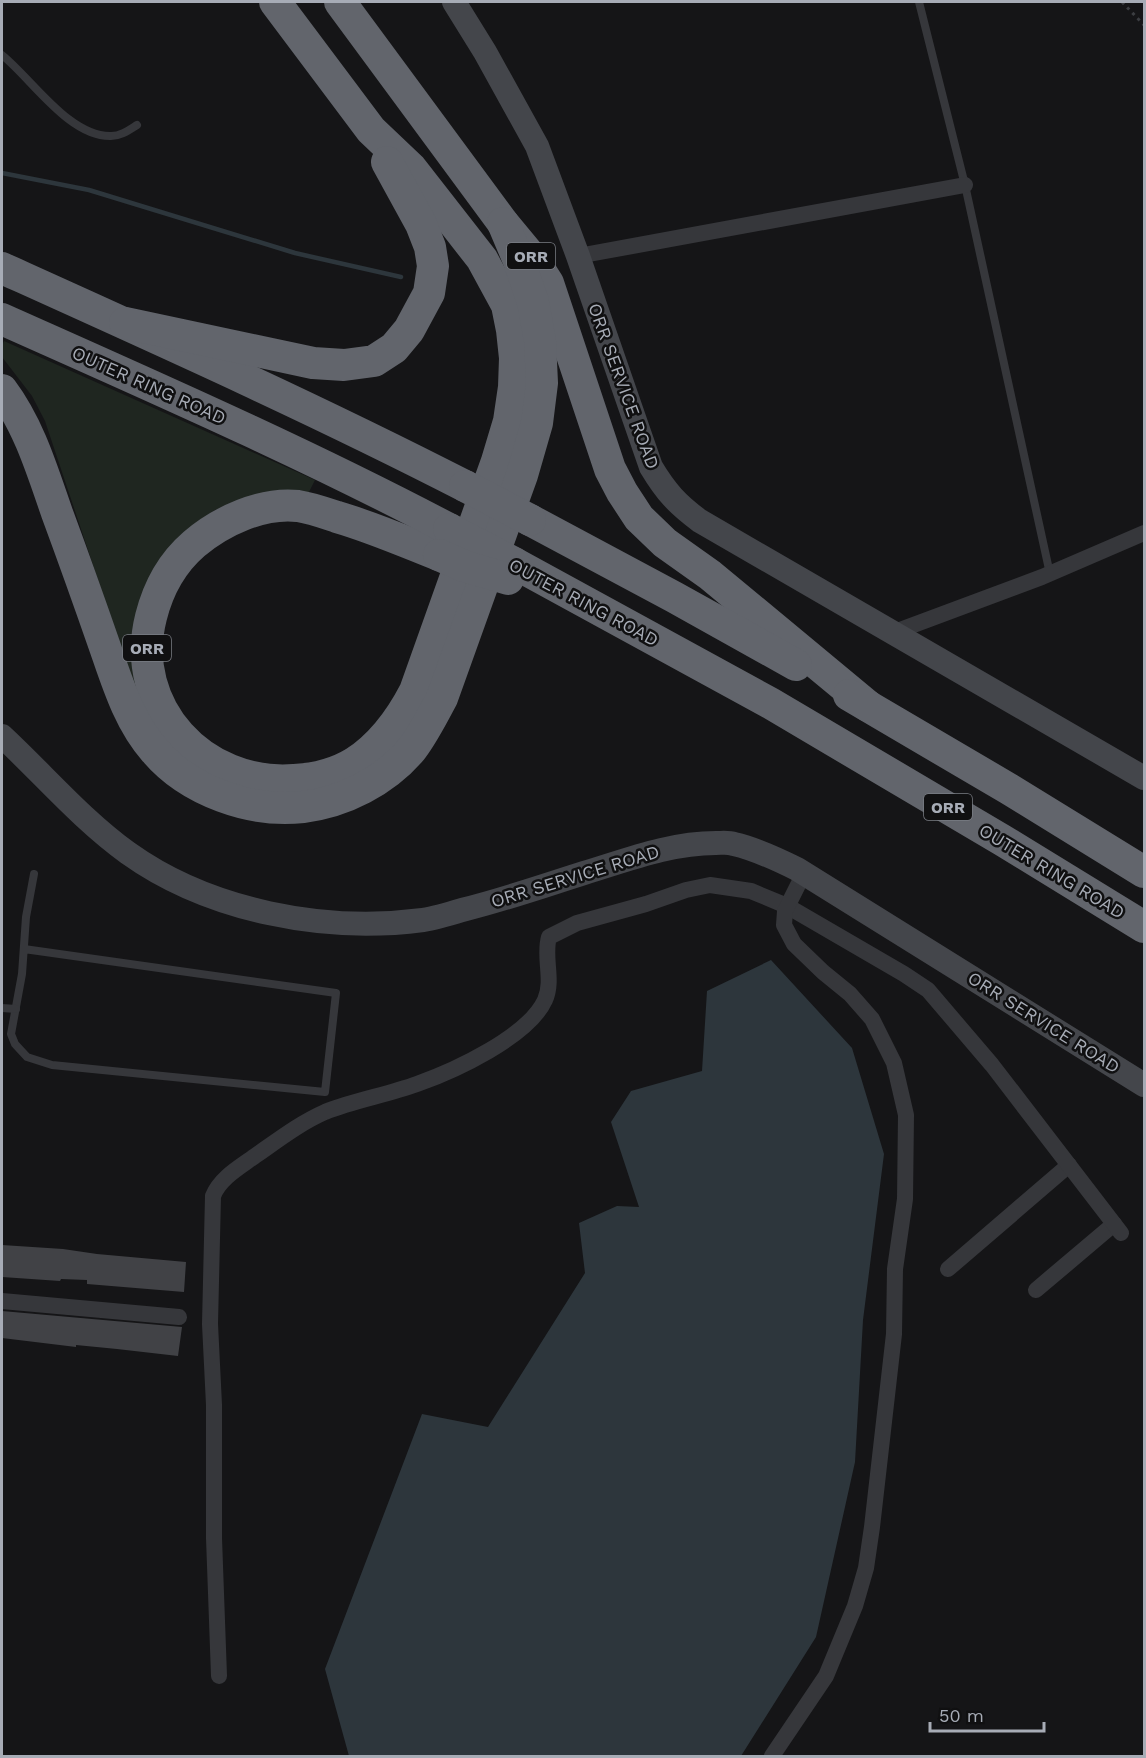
<svg xmlns="http://www.w3.org/2000/svg" width="1146" height="1758" font-family="'Work Sans',sans-serif">
<style>
.green{fill:#1f2620}
.water{fill:#2d363c}
.lines{fill:none;stroke-linecap:round;stroke-linejoin:round}
.stream{stroke:#2d363c;stroke-width:4.5}
.building{fill:#414246}
.path{stroke:#3c3e42;stroke-width:3;stroke-dasharray:3 4.5;stroke-linecap:butt}
.service{stroke:#36373b;stroke-width:8}
.minor{stroke:#36373b;stroke-width:16}
.secondary{stroke:#44464b;stroke-width:24}
.motorway{stroke:#62656c;stroke-width:32}
.motorway-bridge{stroke:#62656c;stroke-width:32}
.labels{text-anchor:middle;dominant-baseline:central;stroke-width:5;stroke-linejoin:round;paint-order:stroke}
.shield{fill:#101011;stroke:#7a7d84;stroke-width:1.5}
.shield-label{font-size:16px;font-weight:bold;fill:#a7acb6}
.street-label{font-size:18px;fill:#a7acb6;stroke:#101011}
</style>
<rect width="100%" height="100%" fill="#151517"/>
<path class="green" d="M4,341L315,480L309,492H269L244,498L215,510L193,525L173,543L141,692L136,694L45,421L32,396L2,357V346Z"/>
<path class="water" d="M771,960L852,1048L884,1154L863,1320L855,1462L816,1637L741,1756H349L325,1669L422,1414L488,1427L585,1273L579,1223L617,1206L639,1207L611,1122L631,1091L702,1071L707,991Z"/>
<g class="lines">
<path class="stream" d="M2,173L89,190L295,253L401,277"/>
</g>
<g class="building">
<path d="M2,1245L63,1249L97,1254L186,1262L184,1292L87,1284V1280L61,1279L60,1281L2,1277Z"/>
<path d="M2,1311L182,1327L178,1356L117,1349L76,1345V1347L2,1338Z"/>
</g>
<g class="lines">
<path class="path" d="M1122,2L1144,25"/>
<g class="service">
<path d="M919,2L965,185L1050,574"/>
<path d="M2,55C32,79 69,137 111,136C121,136 129,130 137,125"/>
<path d="M24,949L336,993L325,1092L52,1065L27,1057L15,1044L11,1034L22,974L26,917L34,874"/>
<path d="M2,1008L16,1009"/>
</g>
<g class="minor">
<path d="M578,256L965,185"/>
<path d="M892,633L1042,577L1144,533"/>
<path d="M948,1269L1069,1165"/>
<path d="M1036,1290L1114,1224"/>
<path d="M2,1301L179,1317"/>
<path d="M219,1676L214,1538V1405L210,1324L213,1196C220,1178 240,1167 255,1156C278,1140 300,1123 325,1112C355,1100 387,1095 417,1084C454,1071 528,1037 545,1000C554,980 543,957 549,937L577,923L646,904L686,890L710,885L751,891L787,906L904,974L928,990L992,1065L1121,1233"/>
<path d="M772,1756L826,1676L855,1606L866,1568L872,1527L894,1334L895,1269L905,1199L906,1115L894,1063L872,1019L850,994L823,972L794,944L784,925L785,911L804,873"/>
</g>
<g class="secondary">
<path d="M454,2L485,52L537,146L578,256L651,467C666,492 677,504 700,521L1144,778"/>
<path d="M2,736C44,775 81,819 128,853C209,911 324,933 423,920C436,918 449,914 462,910C503,900 543,886 584,873C627,860 670,843 716,843C722,843 728,842 734,844C756,849 777,859 797,869L1144,1085"/>
</g>
<g class="motorway">
<path d="M275,2L371,130L411,168L482,259L507,305L512,330L515,358L514,387L509,421L497,461L415,691C400,720 382,745 354,763C336,774 315,779 294,780C203,787 128,707 151,617C158,589 172,563 194,544C221,521 262,502 298,506C311,508 325,513 337,517C372,527 406,542 439,555"/>
<path d="M340,2L503,223L532,258L548,283L610,469L622,492L639,518L665,543L710,575L868,706"/>
<path d="M2,268C157,338 313,408 465,486"/>
<path d="M2,319C152,386 303,452 449,529"/>
<path d="M125,323L313,363L344,365L374,361L394,348L409,330L429,293L433,266L430,247L421,224L387,162"/>
<path d="M2,390C29,426 42,470 57,513C74,559 90,604 106,650C118,685 130,723 155,751C189,791 251,813 303,807C344,802 385,781 412,749C424,733 433,715 442,698L522,475L537,423L542,383L540,341L533,302L519,261L503,223"/>
<path d="M530,520L674,597L796,665"/>
<path d="M514,563L770,703L1002,840L1144,927"/>
<path d="M849,695L1009,789L1144,872"/>
</g>
<g class="motorway-bridge">
<path d="M465,486L530,520"/>
<path d="M449,529L514,563"/>
<path d="M439,555L464,566L508,579"/>
</g>
</g>
<g class="labels">
<g class="shield">
<rect x="507" y="243" width="48" height="26" rx="4.5"/>
<rect x="123" y="635" width="48" height="26" rx="4.5"/>
<rect x="924" y="794" width="48" height="26" rx="4.5"/>
</g>
<g class="shield-label">
<text x="531" y="256">ORR</text>
<text x="147" y="648">ORR</text>
<text x="948" y="807">ORR</text>
</g>
<g class="street-label">
<text transform="translate(149 385) rotate(24)">OUTER RING ROAD</text>
<text transform="translate(624 386) rotate(70)">ORR SERVICE ROAD</text>
<text transform="translate(584 602) rotate(28)">OUTER RING ROAD</text>
<text transform="translate(1052 871) rotate(31)">OUTER RING ROAD</text>
<text transform="translate(575 876) rotate(-17)">ORR SERVICE ROAD</text>
<text transform="translate(1044 1022) rotate(32)">ORR SERVICE ROAD</text>
</g>
</g>
<rect width="1146" height="1758" fill="none" stroke="#a7acb6" stroke-width="6"/>
<path d="M930 1722v9h114v-9" fill="none" stroke="#a7acb6" stroke-width="3"/>
<text x="939" y="1722" font-size="18" fill="#a7acb6" stroke="#101011" stroke-width="4.5" paint-order="stroke">50 m</text>
</svg>
